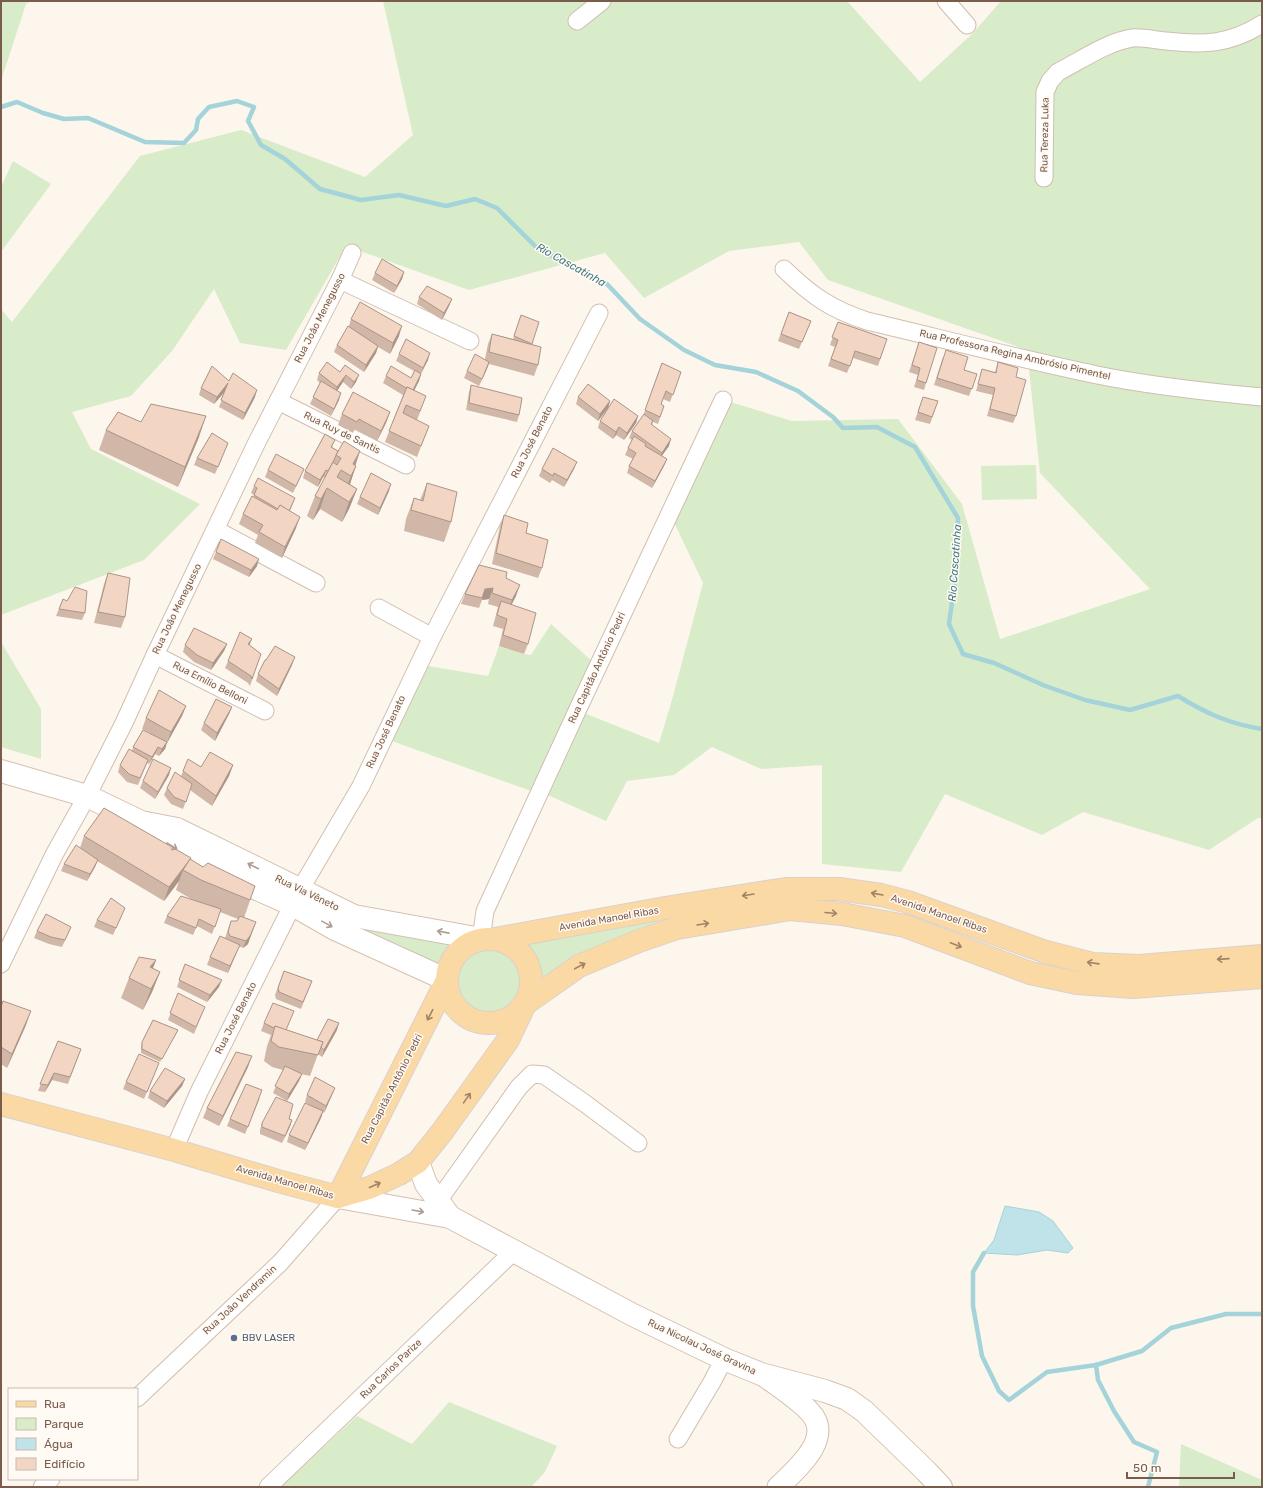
<svg xmlns="http://www.w3.org/2000/svg" width="1263" height="1488" font-family="Rubik,sans-serif">
<style>
.green{fill:#d8ecc9}
.water{fill:#bfe3e8;stroke:#a5d3da}
.lines{fill:none;stroke-linecap:round;stroke-linejoin:round}
.stream{stroke:#a5d3da;stroke-width:4.5}
.minor-casing{stroke:#d1beb0;stroke-width:19}
.tertiary-casing{stroke:#d1beb0;stroke-width:23}
.secondary-casing{stroke:#d6c0b0;stroke-width:24}
.primary-casing{stroke:#dad1cd;stroke-width:24}
.minor{stroke:#fff;stroke-width:17}
.tertiary{stroke:#fff;stroke-width:21}
.secondary{stroke:#fff;stroke-width:22}
.primary{stroke:#fbd9a5;stroke-width:22}
.wall{fill:#d1b7a8}
.shaded-wall{fill:#aa9588}
.building{fill:#f3d5c3;stroke:#aa9588}
.oneway{stroke:#af9d94}
.oneway2{stroke:#a18267}
.service-dot{fill:#5c6f8a;stroke:#fffaf3;stroke-width:1.5}
.labels{text-anchor:middle;dominant-baseline:central;stroke-width:3;stroke-linejoin:round;paint-order:stroke}
.street-label{font-size:10px;fill:#7a5c4d;stroke:#fffaf3}
.service-label{font-size:10px;fill:#4e5e75;stroke:#fffaf3;text-anchor:start}
.water-label{font-size:11px;font-style:italic;fill:#437c86;stroke:#fffaf3}
</style>
<rect width="100%" height="100%" fill="#fdf6ec"/>
<g class="green">
<path d="M1,1H31L26,4L1,81Z"/>
<path d="M383,1H847L920,82L973,33L1001,1H1262V818H1258L1209,850L1083,812L1042,835L945,794L901,872L822,864V765L761,769L712,747L674,775L627,781L606,821L541,792L579,711L659,743L672,700L703,583L670,514L724,400L792,421L898,419L962,504L1000,639L1150,589L1040,473L1027,350L828,280L799,242L729,251L644,298L605,253L469,290L346,246L286,350L240,343L214,289L172,351L131,396L72,412L91,449L200,504L144,560L1,615V309L12,322L140,156L241,130L365,177L413,135Z"/>
<path d="M13,161L51,184L1,252V187Z"/>
<path d="M1036,465L1037,499L982,500L981,466Z"/>
<path d="M551,624L594,663L534,792L389,740L428,666L488,676L499,646L524,654L531,655Z"/>
<path d="M1,642L41,709V759L1,747Z"/>
<path d="M657,919L660,924L536,992C542,965 534,959 515,940Z"/>
<path d="M345,920L460,944L440,974Z"/>
<circle cx="490" cy="981" r="32"/>
<path d="M449,1402L557,1446L545,1472L531,1487H281L357,1416L412,1444Z"/>
<path d="M1181,1444L1262,1480V1487H1179Z"/>
</g>
<path class="water" d="M1005,1206L1039,1212L1053,1221L1073,1248L1068,1253L1047,1250L1017,1255L984,1253L994,1240Z"/>
<g class="lines">
<g class="stream">
<path d="M1,107L17,102L43,113L64,119L88,118L145,142L184,143L196,130L198,119L209,107L237,101L254,107L248,121L261,145L285,159L320,189L361,200L399,195L446,206L475,199L497,208L538,249L607,284L640,319L684,350L715,365L756,372L798,391L833,417L843,428L877,427L915,447L958,518L957,566L949,624L963,654L994,663L1043,685L1085,700L1130,710L1178,696C1205,713 1230,724 1262,729"/>
<path d="M984,1253L973,1272V1306L982,1356L999,1391L1009,1400L1047,1372L1096,1365"/>
<path d="M1148,1487L1157,1452L1134,1442L1114,1411L1098,1380L1096,1365L1142,1351L1171,1328L1226,1314H1262"/>
</g>
<g class="minor-casing">
<g id="minor">
<path d="M946,1L967,25"/>
<path d="M577,21L602,1"/>
<path d="M1044,178L1045,92L1050,81L1058,72C1080,61 1107,42 1132,38C1143,37 1155,40 1166,41C1203,45 1229,45 1262,24"/>
<path d="M784,269C811,295 830,309 867,321C943,339 1020,359 1097,375C1151,386 1207,392 1262,397"/>
<path d="M340,280L470,341"/>
<path d="M278,401L406,465"/>
<path d="M216,530L316,583"/>
<path d="M379,608L432,637"/>
<path d="M155,655L265,711"/>
<path d="M481,939L485,911L577,711L723,400"/>
<path d="M1,964L55,853L87,796L124,723L155,655L257,442L340,280L352,253"/>
<path d="M174,1150L199,1092L300,890L361,786L432,637L599,313"/>
<path d="M438,1201L519,1087L532,1074L544,1075L583,1102L638,1143"/>
<path d="M137,1398L280,1263L338,1197"/>
<path d="M678,1439L712,1382L724,1359"/>
<path d="M42,1487L51,1479"/>
<path d="M268,1487L515,1250"/>
</g>
</g>
<g class="tertiary-casing">
<path id="tertiary" d="M763,1375C776,1385 808,1405 815,1419C822,1432 815,1447 806,1458C798,1468 788,1478 778,1487"/>
</g>
<g class="secondary-casing">
<g id="secondary">
<path d="M1,771L87,796L141,822L177,829L354,916L481,939"/>
<path d="M144,824L157,836L173,848L248,885L293,905L335,929L447,980"/>
<path d="M418,1162L426,1184L450,1217"/>
<path d="M338,1197L450,1217L633,1315L724,1359L761,1374L825,1391L847,1399L864,1411L926,1471L941,1487"/>
</g>
</g>
<g class="primary-casing">
<g id="primary">
<path d="M495,939L665,908L786,889H839L881,895L908,902L1043,951L1093,964L1139,966L1262,956"/>
<circle cx="489" cy="981" r="42"/>
<path d="M1,1104L174,1150L278,1181L338,1197L369,1188L399,1174L418,1162L442,1132L508,1040L525,1004L579,966L639,941L677,928L790,909L842,914L905,926L1030,973L1077,983L1133,987L1262,977"/>
<path d="M338,1197L447,980"/>
</g>
</g>
<use href="#minor" class="minor"/>
<use href="#tertiary" class="tertiary"/>
<use href="#secondary" class="secondary"/>
<use href="#primary" class="primary"/>
</g>
<g class="wall">
<path d="M404,272L402,279L394,293L372,280L375,273Z"/>
<path d="M419,297L452,299L449,306L442,320L417,304Z"/>
<path d="M789,312L811,321L799,349L778,341Z"/>
<path d="M521,315L532,344L538,365L534,376L489,364L479,386L464,378L467,371L485,359L488,344L492,334L513,339Z"/>
<path d="M351,319L399,336L390,354L378,347L376,353L364,372L334,352L337,345L349,326Z"/>
<path d="M838,322L887,339L878,366L853,358L847,373L828,366L835,347L830,345Z"/>
<path d="M919,342L926,383L924,390L914,387L918,375L909,372Z"/>
<path d="M399,354L428,360L421,374L419,381L414,390L422,407L417,420L429,426L417,457L385,442L403,395L383,383L386,376L411,378L414,371L396,361Z"/>
<path d="M943,357L964,370L977,374L969,396L934,385Z"/>
<path d="M998,362L1016,377V416L1013,423L987,416L993,395L976,391L982,369L995,372Z"/>
<path d="M662,363L681,372L670,402L663,399L661,404L664,406L658,424L653,422L652,425L669,446L661,456L667,459L664,466L652,488L627,473L629,466L633,459L625,455L628,448L632,440L629,438L632,431L643,416Z"/>
<path d="M340,372L356,382L351,389L343,382L337,390L339,400L331,416L310,404L320,383L317,380L319,373Z"/>
<path d="M229,381L255,397L243,420L219,407L225,392L214,404L199,395L201,388Z"/>
<path d="M471,385L519,415L517,422L466,410L469,392Z"/>
<path d="M578,397L610,401L608,408L598,421L576,404Z"/>
<path d="M923,397L938,401L930,424L915,420Z"/>
<path d="M390,412L386,423L377,441L355,429L353,433L338,425L342,414Z"/>
<path d="M638,416L636,423L624,440L616,435L613,439L598,428L600,421Z"/>
<path d="M141,422L199,437L178,487L99,450L106,430Z"/>
<path d="M335,440L332,447L338,451H360L350,484L357,489L349,509L342,522L320,509L313,520L307,516L315,496L325,478L323,477L318,487L303,478L305,471Z"/>
<path d="M228,443L215,474L194,465L197,458Z"/>
<path d="M542,469H574L564,487L552,480L550,483L539,476Z"/>
<path d="M268,470L301,476L293,493L265,477Z"/>
<path d="M427,483L451,522L444,542L404,531L406,519L414,498L420,500Z"/>
<path d="M254,486L295,498L290,511L296,528L282,558L255,543L258,535L239,524L243,514L253,497L254,495L251,493Z"/>
<path d="M389,491L378,515L357,504L360,497Z"/>
<path d="M504,515L526,533L542,568L538,578L492,564L500,526Z"/>
<path d="M216,552L257,566L249,577L213,559Z"/>
<path d="M108,573L125,617L121,628L94,623L104,584Z"/>
<path d="M506,578L516,596L512,604L528,644L524,654L499,646L503,629L493,626L498,607L488,604L489,599L482,600L479,608L461,604L465,594Z"/>
<path d="M63,599L85,613L82,620L56,616Z"/>
<path d="M227,644L224,651L211,670L194,662L183,652L185,645Z"/>
<path d="M250,645L261,654L250,686L248,683L225,668L228,661Z"/>
<path d="M292,665L277,696L256,681L258,674Z"/>
<path d="M186,706L182,716L167,743L165,749L159,756L155,754L149,764L147,763L138,785L127,782L118,772L120,765L132,751L133,747L150,733L142,729L146,718Z"/>
<path d="M232,707L229,714L215,741L201,730L204,723Z"/>
<path d="M233,765L229,776L212,806L190,790L183,809L171,804L164,795L167,788L181,776L183,771L201,767Z"/>
<path d="M169,775L155,799L140,788L143,781Z"/>
<path d="M84,836L191,860L203,867L255,886L244,918L248,944L243,948L239,946L228,973L207,965L210,957L225,938L231,921H237L238,919L220,912L212,934L197,926L193,935L164,923L167,916L193,900L176,890L179,881L164,901L97,861L95,867L87,881L61,871L64,864L80,848Z"/>
<path d="M122,915L113,935L94,927L97,920Z"/>
<path d="M71,927L68,934L62,947L49,944L34,938L37,931Z"/>
<path d="M156,960L153,968L160,972L152,992L143,1010L121,998L129,978Z"/>
<path d="M185,964L219,987L207,1002L177,987Z"/>
<path d="M284,971L312,981L301,1009L276,999L275,995Z"/>
<path d="M178,993L202,1014L194,1034L168,1020Z"/>
<path d="M1,1007L26,1025L7,1068L1,1064Z"/>
<path d="M264,1023L287,1030L317,1040L337,1030L322,1057L318,1054L310,1076L301,1074H302L299,1081L287,1101L273,1093L283,1070L272,1067L264,1061L267,1046L271,1035L261,1031Z"/>
<path d="M178,1030L176,1034L160,1062L141,1053V1046L142,1042Z"/>
<path d="M58,1041L81,1049L68,1084L52,1080L45,1092L38,1091Z"/>
<path d="M159,1063L144,1099L123,1089L126,1082Z"/>
<path d="M248,1067L219,1126L203,1118L207,1108Z"/>
<path d="M185,1079L182,1086L164,1108L148,1098L150,1091Z"/>
<path d="M335,1088L332,1095L324,1113L323,1112L321,1118L305,1150L287,1142L289,1135L313,1107L305,1102L307,1095Z"/>
<path d="M260,1098L245,1134L227,1126L230,1119Z"/>
<path d="M289,1119L292,1120L282,1143L260,1134V1130L262,1123Z"/>
</g>
<g class="shaded-wall">
<path d="M404,272L402,279L394,293L397,286Z"/>
<path d="M452,299L449,306L442,320L444,313Z"/>
<path d="M402,326L399,336L390,354L393,343Z"/>
<path d="M378,346L376,353L364,372L366,365Z"/>
<path d="M430,353L428,360L420,375L423,368Z"/>
<path d="M489,362L487,369L479,386L482,379Z"/>
<path d="M421,374L419,381L410,399L412,392Z"/>
<path d="M346,375L343,382L335,394L337,387Z"/>
<path d="M359,375L356,382L351,389L354,382Z"/>
<path d="M228,383L225,391L214,404L217,397Z"/>
<path d="M257,390L255,397L243,420L245,413Z"/>
<path d="M341,393L339,400L331,416L334,409Z"/>
<path d="M610,401L608,408L598,421L600,414Z"/>
<path d="M390,412L386,423L377,441L381,431Z"/>
<path d="M206,416L199,437L178,487L185,467Z"/>
<path d="M638,416L636,423L624,440L627,433Z"/>
<path d="M619,427L616,435L613,439L616,432Z"/>
<path d="M671,439L669,446L659,460L662,453Z"/>
<path d="M360,451L353,471L356,466L349,487L343,496L351,476L353,464Z"/>
<path d="M667,459L664,466L652,488L655,481Z"/>
<path d="M577,462L574,469L564,487L567,480Z"/>
<path d="M326,470L323,477L318,487L320,480Z"/>
<path d="M391,484L389,491L378,515L380,508Z"/>
<path d="M327,488L320,509L313,520L321,499Z"/>
<path d="M357,489L349,509L342,522L349,502Z"/>
<path d="M300,517L296,528L282,558L285,547Z"/>
<path d="M259,559L257,566L249,577L251,570Z"/>
<path d="M520,585L516,596L508,611L512,600Z"/>
<path d="M493,588L489,599L482,600L485,589Z"/>
<path d="M252,639L249,646L248,644Z"/>
<path d="M227,644L224,651L211,670L213,663Z"/>
<path d="M295,657L292,665L277,696L279,689Z"/>
<path d="M186,706L182,716L167,743L171,732Z"/>
<path d="M232,707L229,714L215,741L217,733Z"/>
<path d="M167,742L165,749L159,756L162,749Z"/>
<path d="M158,747L155,754L149,764L152,757Z"/>
<path d="M233,765L229,776L212,806L216,796Z"/>
<path d="M171,768L169,775L155,799L158,792Z"/>
<path d="M191,858L186,871L183,870L179,881L164,901L169,887Z"/>
<path d="M98,860L95,867L87,881L90,874Z"/>
<path d="M256,922L248,944L243,948L246,941Z"/>
<path d="M240,945L228,973L230,966Z"/>
<path d="M156,960L148,981L150,967Z"/>
<path d="M160,972L152,992L143,1010L151,989Z"/>
<path d="M222,980L219,987L207,1002L210,995Z"/>
<path d="M31,1011L26,1025L7,1068L12,1054Z"/>
<path d="M339,1023L337,1030L322,1057L324,1050Z"/>
<path d="M252,1056L248,1067L219,1126L223,1116Z"/>
<path d="M54,1073L52,1080L45,1092L48,1085Z"/>
<path d="M302,1074L299,1081L287,1101L289,1094Z"/>
<path d="M185,1079L182,1086L164,1108L167,1101Z"/>
<path d="M335,1088L332,1095L324,1113L326,1106Z"/>
<path d="M323,1111L321,1118L305,1150L308,1143Z"/>
<path d="M292,1120L290,1127L282,1143L285,1136Z"/>
</g>
<g class="building">
<path d="M382,259L404,272L397,286L375,273Z"/>
<path d="M427,286L452,299L444,313L419,297Z"/>
<path d="M360,302L402,326L393,343L351,319Z"/>
<path d="M789,312L811,321L802,342L781,334Z"/>
<path d="M521,315L539,322L532,344L514,336Z"/>
<path d="M838,322L887,339L880,359L855,351L850,366L831,359L838,340L832,337Z"/>
<path d="M348,326L378,346L366,365L337,345Z"/>
<path d="M492,334L541,347L538,365L489,352Z"/>
<path d="M406,339L430,353L423,368L399,354Z"/>
<path d="M919,342L937,348L926,383L917,380L920,368L912,365Z"/>
<path d="M946,350L968,357L964,370L977,374L972,389L937,378Z"/>
<path d="M475,354L489,362L482,379L467,371Z"/>
<path d="M327,362L340,372L345,365L359,375L354,382L346,375L337,387L319,373Z"/>
<path d="M998,362L1018,368L1016,377L1026,380L1016,416L990,409L995,388L978,384L982,369L996,373Z"/>
<path d="M662,363L681,372L673,395L666,391L661,404L664,406L660,417L645,410Z"/>
<path d="M212,366L229,381L233,373L257,390L245,413L221,400L228,383L217,397L201,388Z"/>
<path d="M391,366L411,378L415,370L421,374L413,390L407,387L406,388L386,376Z"/>
<path d="M321,381L341,393L334,409L313,397Z"/>
<path d="M588,384L610,401L600,414L578,397Z"/>
<path d="M471,385L522,398L519,415L469,403Z"/>
<path d="M407,387L426,396L420,411L406,405L403,413L429,426L421,446L389,431Z"/>
<path d="M353,392L390,412L381,431L359,419L357,422L342,414Z"/>
<path d="M923,397L938,401L932,417L918,412Z"/>
<path d="M614,399L638,416L627,433L619,427L616,432L600,421Z"/>
<path d="M151,404L206,416L185,467L106,430L118,412L141,422Z"/>
<path d="M644,414L653,421L651,424L671,439L662,453L632,431Z"/>
<path d="M212,433L228,443L218,467L197,458Z"/>
<path d="M325,434L335,440L331,447L338,451L333,462L328,471L326,470L320,480L305,471Z"/>
<path d="M634,436L646,444L645,446L667,459L655,481L629,466L636,453L628,448Z"/>
<path d="M344,441L360,451L353,464L356,466L351,476L341,470L337,477L357,489L349,502L327,488L321,499L315,496L333,462L337,465L341,458L336,455Z"/>
<path d="M553,448L577,462L567,480L554,473L553,476L542,469Z"/>
<path d="M276,454L304,469L296,486L268,470Z"/>
<path d="M371,473L391,484L380,508L360,497Z"/>
<path d="M258,478L295,498L289,511L280,505L278,509L254,495L257,488L254,486Z"/>
<path d="M427,483L457,492L451,522L411,510L414,498L423,501Z"/>
<path d="M252,496L277,510L280,505L300,517L285,547L259,532L263,525L243,514Z"/>
<path d="M504,515L528,523L526,533L548,540L542,568L496,553Z"/>
<path d="M221,539L259,559L251,570L216,552Z"/>
<path d="M479,565L507,572L506,578L520,585L512,600L492,593L493,588L485,589L482,598L465,594Z"/>
<path d="M108,573L130,578L125,617L98,612Z"/>
<path d="M75,587L87,591L85,613L59,609L63,599L67,601Z"/>
<path d="M501,601L536,613L528,644L503,635L507,619L497,615Z"/>
<path d="M194,628L227,644L213,663L197,655L185,645Z"/>
<path d="M240,632L252,639L248,644L261,654L252,679L251,676L228,661Z"/>
<path d="M275,646L295,657L279,689L258,674L265,660H266Z"/>
<path d="M159,690L186,706L171,732L146,718Z"/>
<path d="M216,699L232,707L217,733L204,723Z"/>
<path d="M143,730L167,742L162,749L158,747L152,757L133,747Z"/>
<path d="M129,749L148,760L140,778L129,774L120,765Z"/>
<path d="M210,752L233,765L216,796L183,771L188,759L201,767Z"/>
<path d="M153,759L171,768L158,792L143,781Z"/>
<path d="M175,772L192,784L186,802L174,797L167,788Z"/>
<path d="M104,808L191,858L169,887L84,836Z"/>
<path d="M76,845L98,860L90,874L64,864Z"/>
<path d="M190,859L203,867L208,863L255,886L250,900L201,880L183,870Z"/>
<path d="M181,896L221,909L215,927L199,919L196,928L167,916Z"/>
<path d="M111,898L125,908L116,928L97,920Z"/>
<path d="M46,914L71,927L65,940L51,937L37,931Z"/>
<path d="M240,916L256,922L250,936L246,941L230,936L228,932L231,921H237Z"/>
<path d="M220,936L240,945L230,966L210,957Z"/>
<path d="M139,957L156,960L150,967L160,972L151,989L129,978Z"/>
<path d="M185,964L222,980L210,995L179,980Z"/>
<path d="M284,971L312,981L303,1002L279,992L278,988Z"/>
<path d="M178,993L205,1007L196,1027L170,1013Z"/>
<path d="M3,1001L31,1011L12,1054L1,1047V1007Z"/>
<path d="M273,1003L294,1011L286,1030L275,1026L274,1028L264,1023Z"/>
<path d="M328,1019L339,1023L324,1050L321,1047L323,1042L317,1040Z"/>
<path d="M153,1020L178,1030L162,1059L142,1049V1042Z"/>
<path d="M275,1026L323,1042L318,1055L279,1047L271,1041Z"/>
<path d="M58,1041L81,1049L70,1077L54,1073L48,1085L40,1084Z"/>
<path d="M236,1052L252,1056L223,1116L207,1108Z"/>
<path d="M139,1054L159,1063L147,1092L126,1082Z"/>
<path d="M285,1066L302,1074L289,1094L275,1086Z"/>
<path d="M165,1068L185,1079L167,1101L150,1091Z"/>
<path d="M315,1077L335,1088L326,1106L307,1095Z"/>
<path d="M246,1084L262,1090L248,1127L230,1119Z"/>
<path d="M276,1097L293,1104L289,1119L292,1120L285,1136L262,1127V1123Z"/>
<path d="M305,1103L323,1111L308,1143L289,1135Z"/>
</g>
<defs><path id="oneway-shaft" d="M-6 0H5M1.5-3L5.5 0L1.5 3" fill="none" stroke-width="1.6" stroke-linecap="round" stroke-linejoin="round"/></defs>
<g class="oneway">
<use href="#oneway-shaft" transform="translate(172 846) rotate(32)"/>
<use href="#oneway-shaft" transform="translate(253 866) rotate(-153)"/>
<use href="#oneway-shaft" transform="translate(327 924) rotate(29)"/>
<use href="#oneway-shaft" transform="translate(443 932) rotate(-169)"/>
<use href="#oneway-shaft" transform="translate(418 1211) rotate(10)"/>
</g>
<g class="oneway2">
<use href="#oneway-shaft" transform="translate(877 894) rotate(-170)"/>
<use href="#oneway-shaft" transform="translate(748 895) rotate(171)"/>
<use href="#oneway-shaft" transform="translate(831 913) rotate(5)"/>
<use href="#oneway-shaft" transform="translate(703 924) rotate(-9)"/>
<use href="#oneway-shaft" transform="translate(956 945) rotate(21)"/>
<use href="#oneway-shaft" transform="translate(1223 959) rotate(176)"/>
<use href="#oneway-shaft" transform="translate(1093 963) rotate(-172)"/>
<use href="#oneway-shaft" transform="translate(580 966) rotate(-28)"/>
<use href="#oneway-shaft" transform="translate(430 1015) rotate(117)"/>
<use href="#oneway-shaft" transform="translate(467 1098) rotate(-55)"/>
<use href="#oneway-shaft" transform="translate(375 1185) rotate(-24)"/>
</g>
<circle class="service-dot" cx="234" cy="1338" r="4"/>
<g class="labels">
<g class="street-label">
<text transform="translate(1045 135) rotate(-89)">Rua Tereza Luka</text>
<text transform="translate(320 318) rotate(-63)">Rua João Menegusso</text>
<text transform="translate(1015 355) rotate(13)">Rua Professora Regina Ambrósio Pimentel</text>
<text transform="translate(342 433) rotate(26)">Rua Ruy de Santis</text>
<text transform="translate(532 442) rotate(-63)">Rua José Benato</text>
<text transform="translate(177 609) rotate(-64)">Rua João Menegusso</text>
<text transform="translate(597 668) rotate(-65)">Rua Capitão Antônio Pedri</text>
<text transform="translate(210 683) rotate(27)">Rua Emílio Belloni</text>
<text transform="translate(386 732) rotate(-65)">Rua José Benato</text>
<text transform="translate(307 893) rotate(26)">Rua Via Vêneto</text>
<text transform="translate(939 914) rotate(19)">Avenida Manoel Ribas</text>
<text transform="translate(609 919) rotate(-10)">Avenida Manoel Ribas</text>
<text transform="translate(236 1018) rotate(-63)">Rua José Benato</text>
<text transform="translate(392 1089) rotate(-63)">Rua Capitão Antônio Pedri</text>
<text transform="translate(285 1182) rotate(16)">Avenida Manoel Ribas</text>
<text transform="translate(240 1300) rotate(-43)">Rua João Vendramin</text>
<text transform="translate(702 1347) rotate(25)">Rua Nicolau José Gravina</text>
<text transform="translate(391 1369) rotate(-44)">Rua Carlos Parize</text>
</g>
<g class="service-label">
<text x="242" y="1338">BBV LASER</text>
</g>
<g class="water-label">
<text transform="translate(571 265) rotate(29)">Rio Cascatinha</text>
<text transform="translate(955 563) rotate(-86)">Rio Cascatinha</text>
</g>
</g>
<rect width="1263" height="1488" fill="none" stroke="#7a5c4d" stroke-width="4"/>
<rect x="8" y="1388" width="130" height="92" fill="#fffaf3" stroke="#cabbb1"/>
<rect x="16" y="1401" width="20" height="6" fill="#fbd9a5" stroke="#cabbb1"/>
<text x="44" y="1408" font-size="12" fill="#7a5c4d">Rua</text>
<rect x="16" y="1418" width="20" height="12" fill="#d8ecc9" stroke="#cabbb1"/>
<text x="44" y="1428" font-size="12" fill="#7a5c4d">Parque</text>
<rect x="16" y="1438" width="20" height="12" fill="#bfe3e8" stroke="#cabbb1"/>
<text x="44" y="1448" font-size="12" fill="#7a5c4d">Água</text>
<rect x="16" y="1458" width="20" height="12" fill="#f3d5c3" stroke="#cabbb1"/>
<text x="44" y="1468" font-size="12" fill="#7a5c4d">Edifício</text>
<path d="M1127 1472v6h107v-6" fill="none" stroke="#7a5c4d" stroke-width="2"/>
<text x="1133" y="1472" font-size="12" fill="#7a5c4d" stroke="#fffaf3" stroke-width="3" paint-order="stroke">50 m</text>
</svg>
